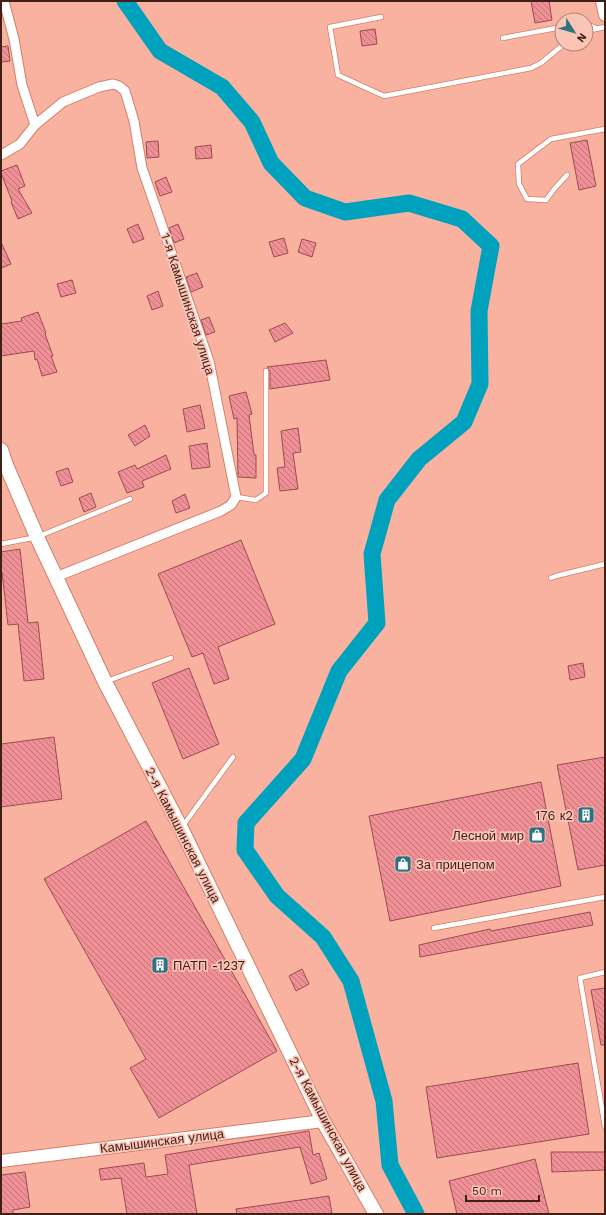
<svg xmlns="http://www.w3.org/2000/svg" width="606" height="1215" font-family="'Work Sans',sans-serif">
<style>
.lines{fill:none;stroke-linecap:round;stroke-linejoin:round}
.river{stroke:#00a1bd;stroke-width:17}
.building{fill:url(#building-back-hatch);stroke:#9d4b53}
.lane-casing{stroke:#d37f69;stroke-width:6}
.street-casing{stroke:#d37f69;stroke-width:11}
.secondary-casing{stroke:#d37f69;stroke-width:14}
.primary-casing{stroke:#d37f69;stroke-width:16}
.lane{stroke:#fff;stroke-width:4.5}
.street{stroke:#fff;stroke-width:9}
.secondary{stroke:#fff;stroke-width:12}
.primary{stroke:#fff;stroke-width:14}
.labels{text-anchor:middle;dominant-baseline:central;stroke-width:3.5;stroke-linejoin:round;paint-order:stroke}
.street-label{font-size:13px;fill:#401f16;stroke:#fac4b6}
.poi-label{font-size:13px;fill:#401f16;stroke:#fac4b6;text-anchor:end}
</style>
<defs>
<pattern id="building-back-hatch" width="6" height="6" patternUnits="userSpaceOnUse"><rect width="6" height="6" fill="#ef8f96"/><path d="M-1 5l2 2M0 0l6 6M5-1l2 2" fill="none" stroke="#c37479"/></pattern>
</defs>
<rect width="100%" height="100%" fill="#f9b29f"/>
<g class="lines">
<path class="river" d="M125,1L160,51L222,87L252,122L271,163L305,198L345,212L409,203L462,219L491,246L479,311L480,384L464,422L419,459L387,500L372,554L377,623L339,671L303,759L246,823L245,850L277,896L323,937L351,981L384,1101L390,1165L416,1214"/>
</g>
<g class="building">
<path d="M531,1H549L552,20L535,23Z"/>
<path d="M375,29L377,44L362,46L360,31Z"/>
<path d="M8,46L10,61L1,62V47Z"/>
<path d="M587,140L596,186L579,190L570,143Z"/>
<path d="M158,141L159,157L147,158L146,142Z"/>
<path d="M211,145L212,158L196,159L195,147Z"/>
<path d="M17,165L25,186L18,189L32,213L18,219L11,202L12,201L1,173V171Z"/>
<path d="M166,177L172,192L160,196L155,182Z"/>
<path d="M138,224L144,239L133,243L127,229Z"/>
<path d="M178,224L184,239L174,243L169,228Z"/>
<path d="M284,238L288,253L274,257L269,242Z"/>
<path d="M302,239L316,243L312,257L298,252Z"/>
<path d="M1,242L11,264L1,268Z"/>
<path d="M197,273L203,287L191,292L186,277Z"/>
<path d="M72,280L76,293L61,297L57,284Z"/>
<path d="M158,291L163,306L152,310L147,296Z"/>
<path d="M38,312L46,333L45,334L53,356H51L57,372L42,376L37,359L35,360L34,351L1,356V324L22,321L21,318Z"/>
<path d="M209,317L215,332L206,335L201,320Z"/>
<path d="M285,323L293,333L275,342L269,330Z"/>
<path d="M326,360L330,380L270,389V371L267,367Z"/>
<path d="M246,392L252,414L249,415L254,455H256V478L238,477L237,418L234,419L229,396Z"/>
<path d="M200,405L205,428L187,432L183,409Z"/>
<path d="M145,425L150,436L135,446L128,435Z"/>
<path d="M298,428L301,452L293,453L298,489L280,491L277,468L285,467L281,431Z"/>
<path d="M207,443L210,467L192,469L189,446Z"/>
<path d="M166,455L171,469L142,481L144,487L127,493L118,472L135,465L137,469Z"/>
<path d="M68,468L73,482L61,486L56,472Z"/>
<path d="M91,493L96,507L84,512L79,498Z"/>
<path d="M185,494L190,508L176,513L172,501Z"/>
<path d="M241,540L275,624L218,647L229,679L214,684L203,653L192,657L158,574Z"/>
<path d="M20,549L28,623L38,622L44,679L24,681L18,624L8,625L2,572L1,573V552Z"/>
<path d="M583,663L585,677L570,680L568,666Z"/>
<path d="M189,668L219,744L183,759L152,683Z"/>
<path d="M54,737L62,799L1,807V744Z"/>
<path d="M605,757V865L578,870L557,765Z"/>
<path d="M541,782L561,886L390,921L369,816Z"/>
<path d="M146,821L277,1051L159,1118L130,1068L146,1059L44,879Z"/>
<path d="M590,912L593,925L420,957L419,945L490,929L491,931Z"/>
<path d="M302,969L309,984L296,991L289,976Z"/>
<path d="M605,988V1045H601L591,990Z"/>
<path d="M578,1063L589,1134L437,1158L426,1087Z"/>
<path d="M309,1131L313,1155L319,1153L327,1179L311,1184L300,1147L189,1165L197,1214H127L121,1178L101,1180L99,1169L144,1163L146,1177L168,1174L165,1155Z"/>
<path d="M551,1152H605V1170L552,1172Z"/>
<path d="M535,1159L549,1214H457L449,1181Z"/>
<path d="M25,1172L30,1207L13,1210V1214H1V1175Z"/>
<path d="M329,1196L332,1214H237L236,1209Z"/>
</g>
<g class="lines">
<g class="lane-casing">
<g id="lane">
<path d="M381,17L330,27L338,75L384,96L531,68L541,63L564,44"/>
<path d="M586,24L596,28"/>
<path d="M586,31L605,27"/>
<path d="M503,38L562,27"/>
<path d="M567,175L555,188L546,200L527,199L519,184L518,164L551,139L605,129"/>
<path d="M236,497L256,500L266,493V371"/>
<path d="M1,544L37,537L130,499"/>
<path d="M551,578L556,576L605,564"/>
<path d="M107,681L171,658"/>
<path d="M182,827L233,757"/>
<path d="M434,928L605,897"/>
<path d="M605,972L580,978L605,1127"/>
</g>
</g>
<g class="street-casing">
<g id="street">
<path d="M4,1L14,39L22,85L35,125"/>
<path d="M1,155L20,144L35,125L63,102L99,87L113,84L119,86L125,91L134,121L142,168L209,361L236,497L231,505L221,511L56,577"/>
</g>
</g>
<g class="secondary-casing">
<g id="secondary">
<path d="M602,1L605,15"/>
<path d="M1,1161L323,1121"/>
</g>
</g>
<g class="primary-casing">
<path id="primary" d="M1,450L6,465L37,537L105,682L181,828L323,1121L376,1214"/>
</g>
<use href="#lane" class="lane"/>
<use href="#street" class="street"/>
<use href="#secondary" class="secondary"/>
<use href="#primary" class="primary"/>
</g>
<defs>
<g id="building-square" transform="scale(0.9)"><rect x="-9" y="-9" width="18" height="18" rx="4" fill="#2f7383" stroke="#fac4b6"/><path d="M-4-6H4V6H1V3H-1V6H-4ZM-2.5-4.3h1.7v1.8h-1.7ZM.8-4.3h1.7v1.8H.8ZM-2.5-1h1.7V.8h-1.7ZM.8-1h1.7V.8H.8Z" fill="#fff"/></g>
<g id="shop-square" transform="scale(0.9)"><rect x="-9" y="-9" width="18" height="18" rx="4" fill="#2f7383" stroke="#fac4b6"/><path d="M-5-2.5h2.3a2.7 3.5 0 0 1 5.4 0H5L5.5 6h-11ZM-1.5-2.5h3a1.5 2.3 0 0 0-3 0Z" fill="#fff"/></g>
</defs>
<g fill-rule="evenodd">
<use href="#building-square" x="586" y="815"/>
<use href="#shop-square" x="537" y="835"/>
<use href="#shop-square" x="403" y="864"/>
<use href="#building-square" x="160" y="965"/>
</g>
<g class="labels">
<g class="street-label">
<text transform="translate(188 304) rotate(72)">1-я Камышинская улица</text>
<text transform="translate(183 835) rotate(63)">2-я Камышинская улица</text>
<text transform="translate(328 1124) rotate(62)">2-я Камышинская улица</text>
<text transform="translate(162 1141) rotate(-7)">Камышинская улица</text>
</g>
<g class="poi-label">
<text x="573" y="815">176 к2</text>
<text x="524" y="835">Лесной мир</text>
<text x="416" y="864" text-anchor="start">За прицепом</text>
<text x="173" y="965" text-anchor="start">ПАТП -1237</text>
</g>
</g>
<rect width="606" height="1215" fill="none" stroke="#401f16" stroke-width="4"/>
<g transform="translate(574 32) rotate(127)"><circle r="19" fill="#fac4b6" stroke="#b08276"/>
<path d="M0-3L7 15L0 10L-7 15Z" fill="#2f7383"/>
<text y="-6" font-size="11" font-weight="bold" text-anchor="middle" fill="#401f16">N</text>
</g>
<path d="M466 1195v6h73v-6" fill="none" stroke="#401f16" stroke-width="2"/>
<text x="472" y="1195" font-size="12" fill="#401f16" stroke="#fac4b6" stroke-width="3" paint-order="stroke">50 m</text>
</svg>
